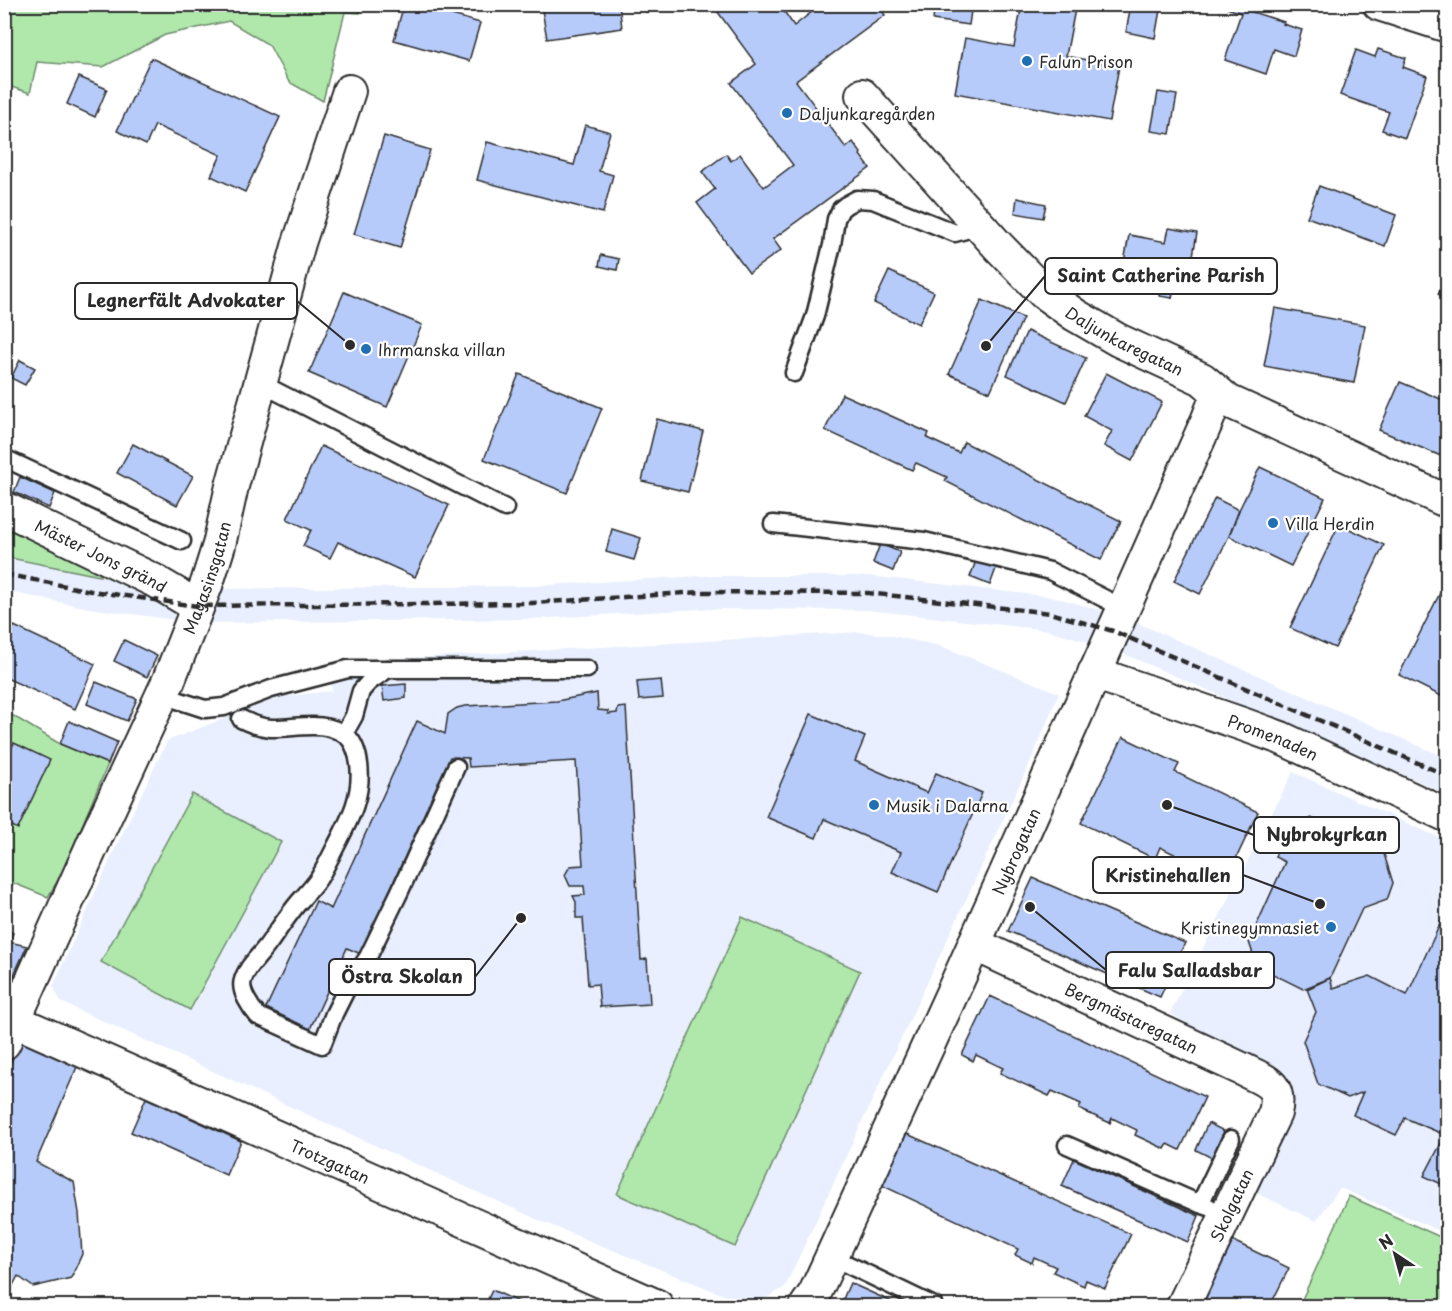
<svg xmlns="http://www.w3.org/2000/svg" width="1452" height="1311" font-family="'Playpen Sans',sans-serif">
<style>
.built{fill:#e9effe}
.green{fill:#b0e8ac;stroke:#6e8a6c;stroke-width:1.5}
.building{fill:#b7cbfa;stroke:#2b2b2b;stroke-width:1.5}
.lines{fill:none;stroke-linecap:round;stroke-linejoin:round}
.lane-casing{stroke:#2b2b2b;stroke-width:21}
.street-casing{stroke:#2b2b2b;stroke-width:36}
.lane{stroke:#fff;stroke-width:16}
.street{stroke:#fff;stroke-width:32}
.rail{stroke:#2b2b2b;stroke-width:4.5;stroke-dasharray:9 4.5;stroke-linecap:butt}
.poi-dot{fill:#1f6fb2;stroke:#fff;stroke-width:2}
.labels{text-anchor:middle;dominant-baseline:central;stroke-width:4.5;stroke-linejoin:round;paint-order:stroke}
.poi-label{font-size:16px;fill:#2b2b2b;stroke:#fff;text-anchor:start}
.street-label{font-size:16px;fill:#2b2b2b;stroke:#fff}
.leader{fill:none;stroke:#2b2b2b;stroke-width:2}
.callout-dot{fill:#2b2b2b;stroke:#fff;stroke-width:2}
.callout{fill:#fff;stroke:#2b2b2b;stroke-width:2}
.callout-label{font-size:18px;text-anchor:middle;font-weight:bold;fill:#2b2b2b}
</style>
<rect width="100%" height="100%" fill="#fff"/>
<filter id="ink" filterUnits="userSpaceOnUse"><feTurbulence type="fractalNoise" baseFrequency=".0167" numOctaves="2"/><feDisplacementMap in="SourceGraphic" scale="12" xChannelSelector="R" yChannelSelector="G"/><feConvolveMatrix kernelMatrix="1 2 1 2 8 2 1 2 1" color-interpolation-filters="sRGB"/></filter>
<g filter="url(#ink)">
<g class="built">
<path d="M5,557L94,575L199,589L531,586L700,576H869L1053,597L1119,615L1447,758V794L1108,647L1047,630L867,610L701,609L532,619L197,623L88,608L5,591Z"/>
<path d="M859,632L882,634L941,646L1059,693L1033,756L785,1287L761,1301L726,1296L543,1222L61,1002L53,986L115,849L167,741L279,697L332,691L327,663Z"/>
<path d="M1293,772L1447,841V1234L1340,1188L1316,1221L1245,1188L1276,1076L1170,1013Z"/>
</g>
<g class="green">
<path d="M5,4H362V5L360,13L345,12L323,101L289,82L269,45L229,21L165,35L103,67L37,62L30,93L5,85Z"/>
<path d="M4,510L100,563V576L5,557Z"/>
<path d="M10,714L60,744L108,764L61,875L48,897L13,883L5,900L4,822L17,828L5,763V725Z"/>
<path d="M192,794L281,842L190,1010L101,962Z"/>
<path d="M742,917L860,971L735,1247L617,1194Z"/>
<path d="M1349,1196L1447,1240V1306H1299Z"/>
</g>
<g class="building">
<path d="M404,4H414L480,23L469,61L394,40Z"/>
<path d="M541,4H619L622,28L547,39Z"/>
<path d="M645,4H673V8L646,12Z"/>
<path d="M712,4H779L794,26L822,4H878L885,15L796,81L846,148L853,142L861,153L860,155L870,168L773,239L781,250L749,273L697,203L715,189L702,172L726,154L731,161L740,154L764,187L793,165L731,83L756,64Z"/>
<path d="M935,4H972L969,25L933,20Z"/>
<path d="M1022,4H1076L1066,56L1119,66L1109,121L955,93L965,38L1014,47Z"/>
<path d="M1131,4H1161L1155,38L1126,32Z"/>
<path d="M1216,4H1245L1243,9L1284,22L1283,24L1302,30L1294,56L1274,49L1266,74L1225,60L1241,13Z"/>
<path d="M1378,49L1406,58L1403,67L1427,76L1405,138L1382,130L1389,112L1340,95L1356,50L1375,57Z"/>
<path d="M151,58L280,117L245,192L211,176L221,155L155,125L146,145L117,131Z"/>
<path d="M79,77L107,89L95,117L67,104Z"/>
<path d="M1158,92L1177,95L1170,134L1151,131Z"/>
<path d="M585,125L610,132L599,171L613,175L603,213L477,180L487,142L574,165Z"/>
<path d="M384,136L430,150L400,248L354,234Z"/>
<path d="M1319,186L1396,215L1385,246L1307,217Z"/>
<path d="M1017,198L1046,204L1043,218L1015,213Z"/>
<path d="M1169,228L1197,233L1188,284L1175,282L1172,298L1159,296L1162,280L1122,273L1129,235L1166,242Z"/>
<path d="M601,255L619,259L617,270L599,266Z"/>
<path d="M889,271L934,292L919,324L874,303Z"/>
<path d="M1448,271V298L1438,294Z"/>
<path d="M344,292L422,325L387,407L309,373Z"/>
<path d="M982,300L1023,318L990,392L949,374Z"/>
<path d="M1275,308L1365,325L1354,383L1264,366Z"/>
<path d="M1027,331L1086,358L1066,402L1007,375Z"/>
<path d="M20,360L35,368L25,385L11,378Z"/>
<path d="M1106,373L1162,402L1132,461L1104,446L1112,431L1084,416Z"/>
<path d="M519,374L602,408L567,493L484,459Z"/>
<path d="M1400,382L1448,402V459L1379,430Z"/>
<path d="M842,394L929,433L927,438L959,453L964,442L1121,521L1101,560L945,481L947,477L916,463L912,470L825,430Z"/>
<path d="M657,419L703,431L688,492L642,481Z"/>
<path d="M133,444L193,476L177,505L117,473Z"/>
<path d="M321,446L449,505L415,577L338,542L330,558L303,546L311,530L287,519Z"/>
<path d="M1260,467L1325,498L1291,566L1229,536L1239,510Z"/>
<path d="M20,477L55,493L49,508L14,492Z"/>
<path d="M1215,498L1239,510L1229,536L1200,594L1174,581Z"/>
<path d="M1339,524L1384,545L1335,648L1290,628Z"/>
<path d="M612,529L641,538L634,560L606,552Z"/>
<path d="M880,544L900,552L893,571L873,563Z"/>
<path d="M977,558L997,566L990,585L970,577Z"/>
<path d="M1440,593L1448,597V693L1445,698L1399,675Z"/>
<path d="M14,626L95,664L75,709L4,677V646Z"/>
<path d="M124,640L157,656L147,677L114,661Z"/>
<path d="M661,680L663,698L639,700L637,682Z"/>
<path d="M96,682L137,699L127,721L87,704Z"/>
<path d="M406,684V698L384,701L382,686Z"/>
<path d="M597,693L598,710L608,711V714L617,713L618,708L626,707L641,960L647,959L650,1004L600,1007L598,984L588,985L583,918H576V902L573,896L585,895L584,886H570L565,875L570,866L583,865L576,761L469,767L468,758L450,757L361,954L347,948L310,1029L266,1008L316,901L331,909L417,721L445,734L448,714L457,708L465,706L557,701Z"/>
<path d="M811,714L865,737L855,761L927,793L936,773L982,793L938,892L892,872L901,852L824,819L816,838L766,817Z"/>
<path d="M69,721L117,742L108,764L60,744Z"/>
<path d="M1123,737L1179,764L1175,772L1258,812L1224,884L1194,870L1197,865L1160,847L1155,859L1081,823Z"/>
<path d="M14,743L50,760L18,829L4,822V763Z"/>
<path d="M1311,818L1384,854L1393,883L1387,900L1362,909L1330,978L1303,989L1257,966L1249,942L1285,862L1275,857L1286,830Z"/>
<path d="M1033,878L1185,943L1160,997L1008,931Z"/>
<path d="M1448,907V1130L1445,1135L1405,1118L1396,1135L1353,1115L1363,1092L1348,1098L1318,1084L1303,1041L1316,1012L1307,989L1330,978L1333,988L1370,976L1407,995Z"/>
<path d="M4,929L13,933L9,942L27,946L9,986L4,984Z"/>
<path d="M990,996L1205,1097L1180,1150L1168,1144L1165,1149L1135,1135L1137,1130L1112,1118L1110,1123L1079,1109L1081,1104L1052,1091L1049,1096L1000,1073L1003,1068L976,1055L973,1061L962,1055Z"/>
<path d="M23,1035L80,1060L36,1162L74,1182L79,1213L82,1254L71,1278L33,1287L18,1276L4,1302V1078Z"/>
<path d="M146,1098L241,1141L226,1175L131,1132Z"/>
<path d="M1208,1123L1224,1131L1212,1158L1196,1150Z"/>
<path d="M1448,1130V1187L1424,1176Z"/>
<path d="M905,1133L1131,1234L1105,1288L1086,1280L1084,1286L1053,1272L1056,1267L1034,1257L1032,1263L1015,1255L1018,1249L881,1185Z"/>
<path d="M1074,1159L1199,1216L1188,1242L1062,1186Z"/>
<path d="M1231,1240L1289,1268L1270,1306H1198Z"/>
<path d="M850,1283L901,1306H840Z"/>
<path d="M492,1290L528,1306H485Z"/>
</g>
<g class="lines">
<g class="lane-casing">
<g id="lane">
<path d="M794,373L815,316L832,245L836,219L841,209L846,205L857,199L873,200L955,233L980,226"/>
<path d="M260,383L505,508"/>
<path d="M4,458L182,541"/>
<path d="M773,524L924,541L1050,571L1123,608"/>
<path d="M162,695L205,709L224,707L271,689L348,669H587"/>
<path d="M241,719C251,724 260,727 271,728C295,729 325,719 347,736C354,742 358,755 359,764C363,795 350,819 336,846C331,856 325,868 319,878C313,887 306,894 299,902C288,915 279,929 269,943C261,955 247,966 243,980C239,991 251,1008 258,1016L322,1045L334,1014L346,990L368,957L400,891L456,767"/>
<path d="M344,734L354,716L361,691L369,682L388,669"/>
<path d="M1067,1145L1200,1204"/>
<path d="M1209,1207L1200,1204L1231,1139"/>
<path d="M832,1257L934,1306"/>
</g>
</g>
<g class="street-casing">
<g id="street">
<path d="M1379,4L1448,26"/>
<path id="s1" d="M862,95L999,247L1044,293L1075,315L1118,340L1202,379L1228,401L1448,502"/>
<path id="s2" d="M4,508L153,580L197,606"/>
<path id="s3" d="M1094,673L1245,725L1281,738L1448,816"/>
<path id="s4" d="M974,944L1242,1069C1265,1081 1282,1083 1275,1113L1183,1306"/>
<path id="s5" d="M4,1016L657,1306"/>
<path id="s6" d="M4,1043L97,835L168,682L207,583L219,545L232,486L299,243L349,91"/>
<path id="s7" d="M806,1306L815,1293L964,967L1207,421L1218,393"/>
</g>
</g>
<use href="#lane" class="lane"/>
<use href="#street" class="street"/>
<path class="rail" d="M4,574L91,591L197,606L532,603L701,592L868,593L1050,613L1113,631L1448,776"/>
</g>
</g>
<g class="poi-dot">
<circle cx="1027" cy="61" r="6"/>
<circle cx="787" cy="113" r="6"/>
<circle cx="366" cy="349" r="6"/>
<circle cx="1273" cy="523" r="6"/>
<circle cx="874" cy="805" r="6"/>
<circle cx="1331" cy="927" r="6"/>
</g>
<g class="labels">
<g class="poi-label">
<text x="1039" y="61">Falun Prison</text>
<text x="799" y="113">Daljunkaregården</text>
<text x="378" y="349">Ihrmanska villan</text>
<text x="1285" y="523">Villa Herdin</text>
<text x="886" y="805">Musik i Dalarna</text>
<text x="1319" y="927" text-anchor="end">Kristinegymnasiet</text>
</g>
<g class="street-label">
<text stroke="none"><textPath href="#s1" startOffset="363">Daljunkaregatan</textPath></text>
<text stroke="none"><textPath href="#s2" startOffset="108">Mäster Jons gränd</textPath></text>
<text stroke="none"><textPath href="#s6" startOffset="508">Magasinsgatan</textPath></text>
<text stroke="none"><textPath href="#s3" startOffset="190">Promenaden</textPath></text>
<text stroke="none"><textPath href="#s7" startOffset="501">Nybrogatan</textPath></text>
<text stroke="none"><textPath href="#s4" startOffset="174">Bergmästaregatan</textPath></text>
<text stroke="none"><textPath href="#s5" startOffset="357">Trotzgatan</textPath></text>
<text transform="translate(1231 1205) rotate(-65)">Skolgatan</text>
</g>
</g>
<path class="leader" d="M986 346L1045 276M350 345L297 301M1167 805L1254 835M1320 904L1243 875M1030 907L1106 970M521 918L475 977"/>
<g class="callout-dot">
<circle cx="986" cy="346" r="6"/>
<circle cx="350" cy="345" r="6"/>
<circle cx="1167" cy="805" r="6"/>
<circle cx="1320" cy="904" r="6"/>
<circle cx="1030" cy="907" r="6"/>
<circle cx="521" cy="918" r="6"/>
</g>
<g class="callout">
<rect x="1045" y="258" width="232" height="36" rx="6"/>
<rect x="75" y="283" width="222" height="36" rx="6"/>
<rect x="1254" y="817" width="145" height="36" rx="6"/>
<rect x="1093" y="857" width="150" height="36" rx="6"/>
<rect x="1106" y="952" width="168" height="36" rx="6"/>
<rect x="329" y="959" width="146" height="36" rx="6"/>
</g>
<g class="callout-label">
<text x="1161" y="282">Saint Catherine Parish</text>
<text x="186" y="307">Legnerfält Advokater</text>
<text x="1327" y="841">Nybrokyrkan</text>
<text x="1168" y="882">Kristinehallen</text>
<text x="1190" y="977">Falu Salladsbar</text>
<text x="402" y="983">Östra Skolan</text>
</g>
<rect width="1452" height="1311" fill="none" stroke="#fff" stroke-width="24"/>
<rect x="12" y="12" width="1428" height="1287" fill="none" stroke="#2b2b2b" stroke-width="2" filter="url(#ink)"/>
<g transform="translate(1395 1254) rotate(324)" stroke="#ffffff" stroke-width="4.5" paint-order="stroke">
<path d="M0-4.5L10 22L0 15L-10 22Z" fill="#2b2b2b"/>
<text y="-9" font-size="16" font-weight="bold" text-anchor="middle" fill="#2b2b2b">N</text>
</g>
</svg>
